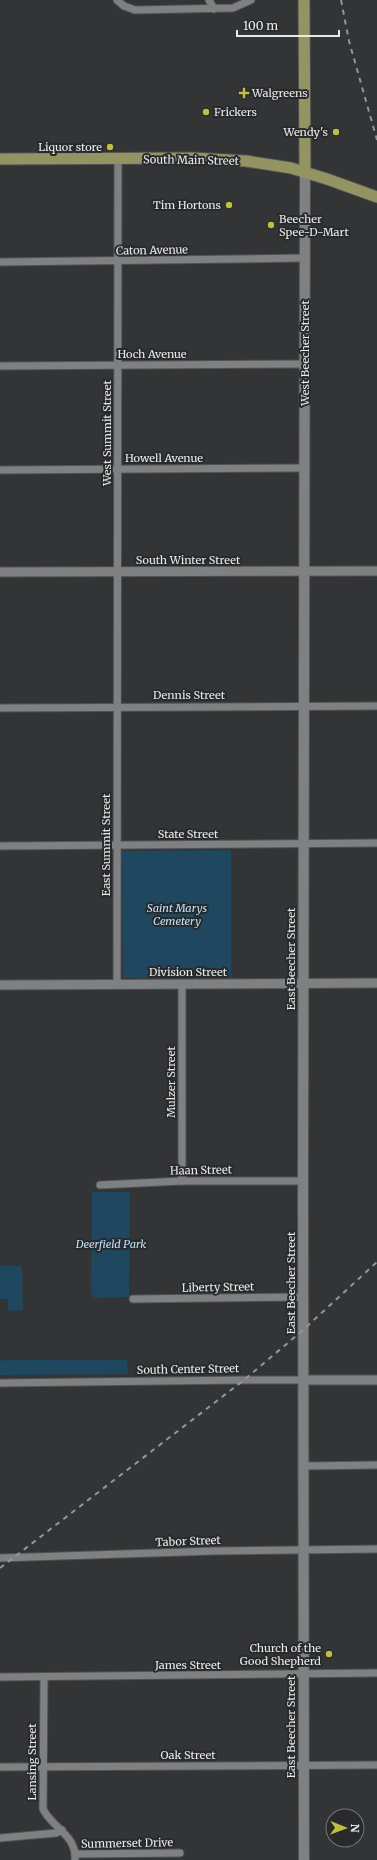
<svg xmlns="http://www.w3.org/2000/svg" width="377" height="1860" font-family="Merriweather,serif">
<style>
.green{fill:#1f475f}
.lines{fill:none;stroke-linecap:round;stroke-linejoin:round}
.minor-casing{stroke:#505152;stroke-width:9}
.tertiary-casing{stroke:#505152;stroke-width:11}
.secondary-casing{stroke:#505152;stroke-width:12}
.primary-casing{stroke:#505152;stroke-width:13}
.minor{stroke:#7e8082;stroke-width:7}
.tertiary{stroke:#7e8082;stroke-width:9}
.secondary{stroke:#7e8082;stroke-width:10}
.primary{stroke:#949462;stroke-width:11}
.rail{stroke:#949697;stroke-width:2;stroke-dasharray:5 5;stroke-linecap:butt}
.poi-dot{fill:#bebe42;stroke:#282a2c;stroke-width:1.5}
.labels{text-anchor:middle;dominant-baseline:central;stroke-width:4;stroke-linejoin:round;paint-order:stroke}
.poi-label{font-size:11px;fill:#e8e9ea;stroke:#282a2c;text-anchor:end}
.street-label{font-size:11px;fill:#e8e9ea;stroke:#282a2c}
.park-label{font-size:11px;font-style:italic;fill:#bee3fd;stroke:#282a2c}
</style>
<rect width="100%" height="100%" fill="#323436"/>
<g class="green">
<path d="M231,850V978H123L122,851Z"/>
<path d="M92,1192H130L129,1297L94,1298V1295H91Z"/>
<path d="M0,1266H22L23,1310L8,1311V1299H0Z"/>
<path d="M6,1360H127L128,1374L0,1375V1361Z"/>
</g>
<g class="lines">
<g class="minor-casing">
<g id="minor">
<path d="M117,0L124,6L135,10L233,8L251,0"/>
<path d="M209,0L214,9"/>
<path d="M0,262L305,258"/>
<path d="M0,366L305,364"/>
<path d="M0,470L305,468"/>
<path d="M0,708L377,706"/>
<path d="M0,846L377,843"/>
<path d="M182,984V1181"/>
<path d="M117,985L118,159"/>
<path d="M100,1185L182,1181H303"/>
<path d="M133,1299L303,1297"/>
<path d="M0,1383L244,1380H303"/>
<path d="M303,1466L377,1465"/>
<path d="M0,1558L214,1551L377,1549"/>
<path d="M0,1677L377,1673"/>
<path d="M44,1677L43,1809C52,1828 77,1835 75,1860"/>
<path d="M0,1767L377,1765"/>
<path d="M0,1838L56,1833L62,1830"/>
<path d="M75,1854L180,1853"/>
</g>
</g>
<g class="tertiary-casing">
<g id="tertiary">
<path d="M0,572L377,571"/>
<path d="M0,985L377,983"/>
<path d="M303,1380H377"/>
</g>
</g>
<g class="secondary-casing">
<path id="secondary" d="M304,1860L303,1181L305,173"/>
</g>
<g class="primary-casing">
<g id="primary">
<path d="M304,0L305,173"/>
<path d="M0,159L192,158L246,161L291,168L327,179L377,197"/>
</g>
</g>
<use href="#minor" class="minor"/>
<use href="#tertiary" class="tertiary"/>
<use href="#secondary" class="secondary"/>
<use href="#primary" class="primary"/>
<g class="rail">
<path d="M341,0L349,41L377,140"/>
<path d="M0,1568L244,1380L303,1330L377,1262"/>
</g>
</g>
<g class="poi-dot">
<path d="M242 87h4v4h4v4h-4v4h-4v-4h-4v-4h4z"/>
<circle cx="206" cy="112" r="4"/>
<circle cx="336" cy="132" r="4"/>
<circle cx="110" cy="147" r="4"/>
<circle cx="229" cy="205" r="4"/>
<circle cx="271" cy="225" r="4"/>
<circle cx="329" cy="1654" r="4"/>
</g>
<g class="labels">
<g class="poi-label">
<text x="252" y="93" text-anchor="start">Walgreens</text>
<text x="214" y="112" text-anchor="start">Frickers</text>
<text x="328" y="132">Wendy's</text>
<text x="102" y="147">Liquor store</text>
<text x="221" y="205">Tim Hortons</text>
<text x="279" y="219" text-anchor="start">Beecher<tspan x="279" dy="13">Spee-D-Mart</tspan></text>
<text x="321" y="1648">Church of the<tspan x="321" dy="13">Good Shepherd</tspan></text>
</g>
<g class="street-label">
<text transform="translate(191 160) rotate(1)">South Main Street</text>
<text transform="translate(152 250) rotate(-1)">Caton Avenue</text>
<text transform="translate(305 353) rotate(-90)">West Beecher Street</text>
<text x="152" y="354">Hoch Avenue</text>
<text transform="translate(107 433) rotate(-90)">West Summit Street</text>
<text x="164" y="458">Howell Avenue</text>
<text x="188" y="560">South Winter Street</text>
<text x="189" y="695">Dennis Street</text>
<text x="188" y="834">State Street</text>
<text transform="translate(106 845) rotate(-90)">East Summit Street</text>
<text transform="translate(291 959) rotate(-90)">East Beecher Street</text>
<text x="188" y="972">Division Street</text>
<text transform="translate(171 1082) rotate(-90)">Mulzer Street</text>
<text transform="translate(201 1170) rotate(-1)">Haan Street</text>
<text transform="translate(291 1283) rotate(-90)">East Beecher Street</text>
<text transform="translate(218 1287) rotate(-1)">Liberty Street</text>
<text transform="translate(188 1369) rotate(-1)">South Center Street</text>
<text transform="translate(188 1541) rotate(-2)">Tabor Street</text>
<text x="188" y="1665">James Street</text>
<text transform="translate(291 1727) rotate(-90)">East Beecher Street</text>
<text x="188" y="1755">Oak Street</text>
<text transform="translate(32 1762) rotate(-90)">Lansing Street</text>
<text transform="translate(127 1843) rotate(-1)">Summerset Drive</text>
</g>
<g class="park-label">
<text x="177" y="908">Saint Marys<tspan x="177" dy="13">Cemetery</tspan></text>
<text x="111" y="1244">Deerfield Park</text>
</g>
</g>
<g transform="translate(345 1828) rotate(91)"><circle r="19" fill="#282a2c" stroke="#757678"/>
<path d="M0-3L7 15L0 10L-7 15Z" fill="#bebe42"/>
<text y="-6" font-size="11" font-weight="bold" text-anchor="middle" fill="#e8e9ea">N</text>
</g>
<path d="M237 30v6h102v-6" fill="none" stroke="#e8e9ea" stroke-width="2"/>
<text x="243" y="30" font-size="12" fill="#e8e9ea" stroke="#282a2c" stroke-width="3" paint-order="stroke">100 m</text>
</svg>
